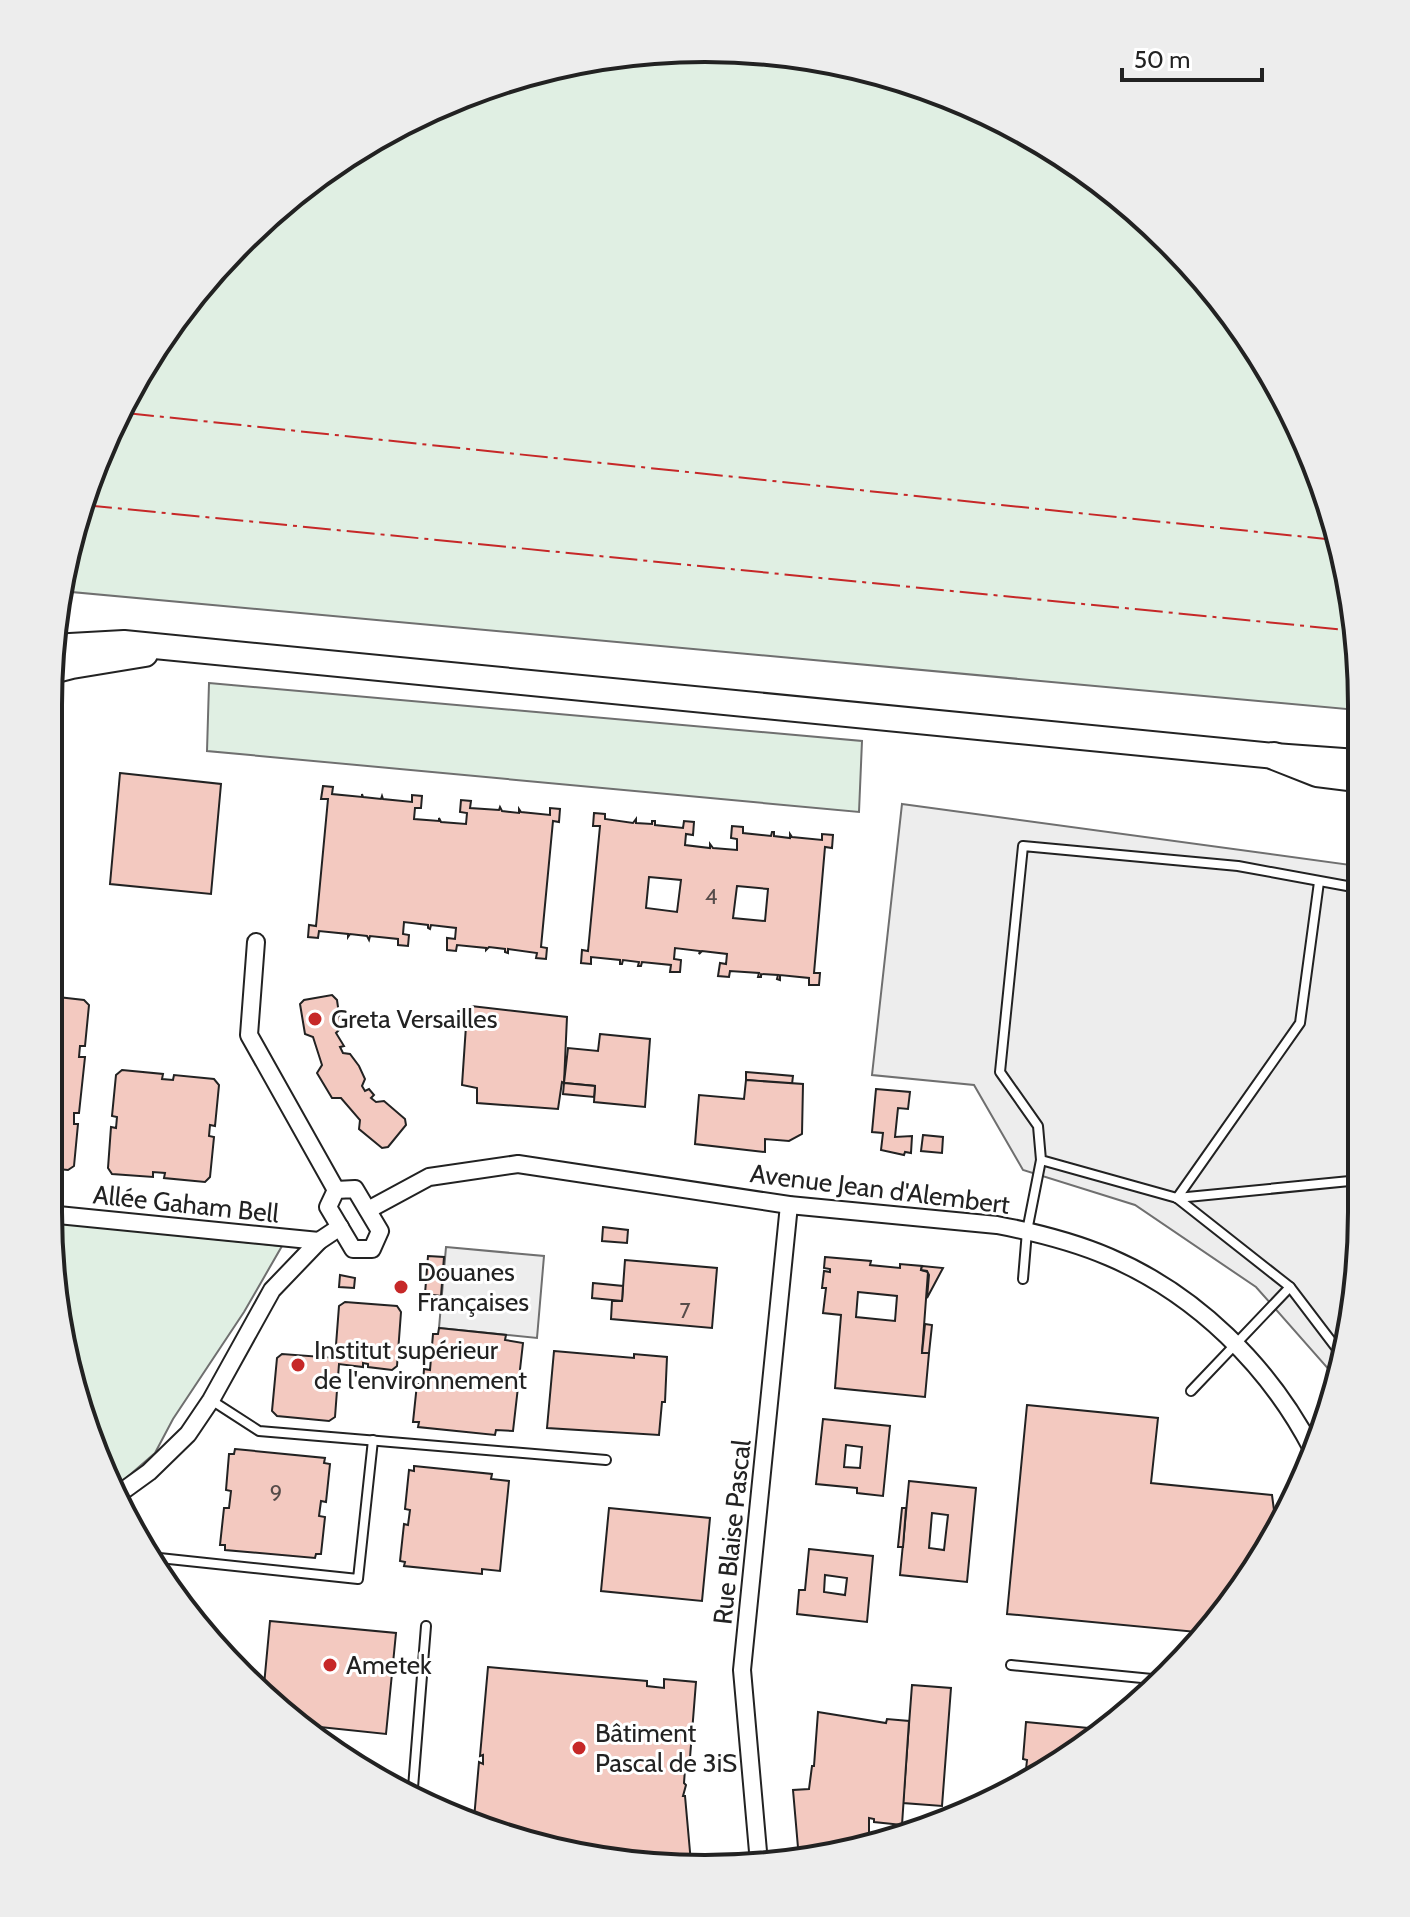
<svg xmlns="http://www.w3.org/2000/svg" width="1410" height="1917" font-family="Cabin,sans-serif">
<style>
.green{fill:#e0efe3;stroke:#6f6f6f;stroke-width:2}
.parking{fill:#ededed;stroke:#6f6f6f;stroke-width:2}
.building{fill:#f3c9c0;stroke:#222;stroke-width:2;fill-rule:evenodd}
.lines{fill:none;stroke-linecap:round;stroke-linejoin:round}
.lane-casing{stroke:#222;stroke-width:12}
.street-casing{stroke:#222;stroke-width:20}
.secondary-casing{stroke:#222;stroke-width:28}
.primary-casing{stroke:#222;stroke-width:30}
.lane{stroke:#fff;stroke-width:8}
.street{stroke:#fff;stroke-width:16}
.secondary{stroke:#fff;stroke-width:24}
.primary{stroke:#fff;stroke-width:26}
.power{stroke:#c62828;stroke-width:2;stroke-dasharray:28 6 4 6;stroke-linecap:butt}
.poi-dot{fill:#c62828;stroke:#fff;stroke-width:3}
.labels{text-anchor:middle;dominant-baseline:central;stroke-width:6;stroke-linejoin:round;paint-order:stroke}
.number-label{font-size:22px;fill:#564c4a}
.poi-label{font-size:26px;fill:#222;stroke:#fff;text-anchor:start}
.street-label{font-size:26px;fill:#222;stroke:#fff}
.rim{fill:none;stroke:#222;stroke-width:4}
</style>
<rect width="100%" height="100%" fill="#fff"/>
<g class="green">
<path d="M662,49L790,54L916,83L1033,136L1138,211L1226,305L1312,453L1356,619L1357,710L61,591L70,535L158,340L305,184L414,116L535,71Z"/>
<path d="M209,683L862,741L859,812L207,751Z"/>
<path d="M49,1222L282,1246L244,1312L173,1419L155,1453L117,1486L71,1382Z"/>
</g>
<g class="parking">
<path d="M902,804L1358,866L1361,1255L1339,1385L1332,1373L1256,1287L1135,1205L1023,1170L974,1085L872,1075Z"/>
<path d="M446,1247L544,1256L537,1338L439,1328Z"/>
</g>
<g class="building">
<path d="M120,773L221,784L211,894L110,884Z"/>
<path d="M323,786L333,787L332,794L362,797V794L363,797L381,799L382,796L383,799L412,802V795L422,796L421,808H415L414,819L439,821V818L441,822L466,824L467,813L460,812L461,800L471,801L470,808L499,810L500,807L502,811L519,813V809L521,812L550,815V808L560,809L559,822L553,821L541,947L547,948L546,959L536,958L537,953L508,949V953L505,952V949L489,947L486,950V948L457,945L456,951L447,950V938L455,939L456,928L431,925L430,929L428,928V925L404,922L403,934L409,935L408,946L398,945V939L370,936L369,940L367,936L350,934L348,937V934L319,931L318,938L308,937L309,925L316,926L328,799H321Z"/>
<path d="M594,813L605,814V819L633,823L636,819V823L652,824V821H655V825L683,828L684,821L694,822L693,835L686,834L685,845L710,848V844L713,848L737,850V839L731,838L732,826L743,827V833L771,836L772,832H774V836L790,838V834L792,837L822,840V834L833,835L832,848L825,847L814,973H820L819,985H809V978L780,975V980L777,979L778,975L761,974V977H758L759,973L730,971L729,977L718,976L720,963L726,964L727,954L702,951L699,954L700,951L675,948L674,959L681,960L680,972H670L671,965L642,962L641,966H638L639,962L623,960L622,964H620V960L591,957V964L581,963L582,950L588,951L600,826H593ZM649,877L681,880L677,912L646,908ZM737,886L768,889L765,921L733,918Z"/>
<path d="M332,995L337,1000L341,1028L336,1033L344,1046L340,1047L343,1053L350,1054L359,1066L365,1079L362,1086L365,1091L369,1089L374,1095L371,1098L376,1102L384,1101L405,1119L406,1125L388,1147L382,1148L359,1129L360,1120L341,1098H332L317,1073L322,1065L313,1037L305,1034L300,1004L304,1000Z"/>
<path d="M49,996L84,1000L89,1005L85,1046H80L79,1057H85L79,1113H74V1124H78L74,1166L68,1170L48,1168Z"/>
<path d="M471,1006L567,1017L564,1083L562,1082L558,1109L477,1103V1088L462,1085L467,1011Z"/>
<path d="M600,1034L650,1039L645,1107L594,1102L595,1086L564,1083L568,1048L598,1051Z"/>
<path d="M122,1070L163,1074L162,1079L173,1080L174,1075L214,1079L219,1085L215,1126L210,1125L209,1136L214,1137L210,1177L205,1182L164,1178L165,1173L153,1172V1177L112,1174L108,1168L111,1127L116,1128L117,1117L112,1116L116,1075Z"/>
<path d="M746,1072L793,1076L792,1084L746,1080Z"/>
<path d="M746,1080L803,1084L802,1134L789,1141L765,1139V1152L695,1144L699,1095L744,1099Z"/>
<path d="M564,1083L595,1086L594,1097L563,1094Z"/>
<path d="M876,1089L910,1092L908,1109L898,1108L895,1137L912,1136L911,1153L905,1152L904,1155L881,1150L883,1133L872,1132Z"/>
<path d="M923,1135L943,1137L942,1153L921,1151Z"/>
<path d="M603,1227L628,1230L627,1243L602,1241Z"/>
<path d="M428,1256L444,1257L441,1296L425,1294Z"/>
<path d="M825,1257L871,1261L870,1265L900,1268V1264L922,1266L921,1270L928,1272L922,1353H929L925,1397L835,1388L841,1315L823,1313L826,1288H822L824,1271L830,1272V1269L824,1268ZM858,1292L897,1296L895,1321L856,1317Z"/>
<path d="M625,1260L717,1268L712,1328L611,1319L612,1301H622Z"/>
<path d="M922,1266L943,1268L927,1298L929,1275L927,1271L921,1270Z"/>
<path d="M340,1275L355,1278L354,1288L339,1287Z"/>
<path d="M593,1283L623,1286L622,1301L592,1298Z"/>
<path d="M345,1302L397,1306L401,1312L397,1366L392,1370L368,1367V1364L363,1363V1367L339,1364L335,1417L329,1421L277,1416L272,1411L277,1358L282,1354L335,1358L339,1306Z"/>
<path d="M925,1324L932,1325L929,1353H922Z"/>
<path d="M439,1328L506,1335L505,1340L523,1343L513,1431L496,1430L495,1435L418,1427L419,1422H413L417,1384H423L424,1369L430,1370L433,1334H438Z"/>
<path d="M554,1351L634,1358V1354L667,1357L665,1402H662L659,1435L547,1428Z"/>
<path d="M1027,1405L1158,1418L1151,1483L1272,1495L1277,1533L1274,1540L1207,1633L1007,1614Z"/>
<path d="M823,1419L890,1426L883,1496L857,1493V1488L816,1484ZM846,1445L862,1447L860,1468L844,1467Z"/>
<path d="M235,1449L325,1458L324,1463L330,1464L326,1502L321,1501L319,1516L325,1517L321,1554H316L315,1558L225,1550V1545H220L224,1508H229L231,1491L226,1490L229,1454H234Z"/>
<path d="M414,1466L492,1474L491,1479L509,1481L500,1571L482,1569V1574L404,1566L405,1562L400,1561L404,1524L408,1525L410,1510L405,1509L409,1470L414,1471Z"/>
<path d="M909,1481L976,1488L967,1582L900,1575ZM932,1513L948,1515L944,1550L929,1548Z"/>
<path d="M609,1508L710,1518L702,1601L601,1591Z"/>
<path d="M902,1508H906L903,1547H898Z"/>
<path d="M809,1549L873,1556L867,1622L797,1614L799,1590H805ZM825,1575L847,1578L845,1595L824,1592Z"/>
<path d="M270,1621L396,1633L386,1734L301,1725L272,1706L263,1696Z"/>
<path d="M488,1667L647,1681V1686L664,1688V1679L696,1682L689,1770L685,1769L684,1783L686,1785L683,1796H685L691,1863H645L648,1861L630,1859V1863L615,1862L474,1819L479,1762L483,1764V1755L480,1756Z"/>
<path d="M912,1685L951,1688L942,1806L903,1803Z"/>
<path d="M818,1712L886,1723L887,1719L909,1721L902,1825L874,1822V1819L869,1818V1843L799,1859L793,1790L809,1789L812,1766H814Z"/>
<path d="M1026,1722L1109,1730L1025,1779L1027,1760L1023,1759Z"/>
</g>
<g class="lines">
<g class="lane-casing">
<g id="lane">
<path d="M1177,1198L1300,1023L1319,882"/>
<path d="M1177,1198L1360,1180"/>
<path d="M1023,1279L1027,1231L1041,1160"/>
<path d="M1344,1358L1290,1287L1177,1198L1041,1160L1038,1126L1000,1072L1023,846L1238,866L1358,888"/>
<path d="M1191,1391L1290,1287"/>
<path d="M211,1400L259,1431L606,1460"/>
<path d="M150,1557L358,1579L373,1440"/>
<path d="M1011,1665L1162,1680"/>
<path d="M412,1800L426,1626"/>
</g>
</g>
<g class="street-casing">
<g id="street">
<path d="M256,942L249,1035L336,1190"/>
<path d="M355,1189L380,1231L372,1249H353L328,1207L336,1190Z"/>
<path d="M368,1210L429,1177L518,1164L789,1205L997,1225C1034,1232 1074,1242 1109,1257C1196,1294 1269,1366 1312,1449"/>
<path d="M48,1214L319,1241"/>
<path d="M120,1493L149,1472L188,1434L211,1400L272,1290L319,1241L340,1227"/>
<path d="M759,1863L742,1670L789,1205"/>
</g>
</g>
<g class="secondary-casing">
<g id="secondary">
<path d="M52,647L124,643L1274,756L1357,762"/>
<path d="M49,672L72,666L145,654"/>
</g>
</g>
<g class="primary-casing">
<path id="primary" d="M1274,756L1317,773L1357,778"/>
</g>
<use href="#lane" class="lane"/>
<use href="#street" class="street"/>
<use href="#secondary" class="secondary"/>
<use href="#primary" class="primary"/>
<g class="power">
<path d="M126,413L1335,540"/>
<path d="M84,505L1356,631"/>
</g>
</g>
<g class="poi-dot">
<circle cx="315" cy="1019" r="8"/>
<circle cx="401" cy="1287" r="8"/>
<circle cx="298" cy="1365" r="8"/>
<circle cx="330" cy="1665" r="8"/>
<circle cx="579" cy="1748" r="8"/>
</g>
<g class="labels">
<g class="number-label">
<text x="711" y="896">4</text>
<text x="685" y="1310">7</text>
<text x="276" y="1492">9</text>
</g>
<g class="poi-label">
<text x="331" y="1019">Greta Versailles</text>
<text x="417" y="1272">Douanes<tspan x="417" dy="30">Françaises</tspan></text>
<text x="314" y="1350">Institut supérieur<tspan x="314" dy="30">de l'environnement</tspan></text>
<text x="346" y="1665">Ametek</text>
<text x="595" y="1733">Bâtiment<tspan x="595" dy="30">Pascal de 3iS</tspan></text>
</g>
<g class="street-label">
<text transform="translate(880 1189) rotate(7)">Avenue Jean d'Alembert</text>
<text transform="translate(186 1204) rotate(6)">Allée Gaham Bell</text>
<text transform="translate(732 1532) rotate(-84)">Rue Blaise Pascal</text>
</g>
</g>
<path d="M0 0H1410V1917H0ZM705 62H705A643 643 0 0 1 1348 705V1212A643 643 0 0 1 705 1855H705A643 643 0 0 1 62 1212V705A643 643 0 0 1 705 62Z" fill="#ededed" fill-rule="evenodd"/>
<path class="rim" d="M705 62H705A643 643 0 0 1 1348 705V1212A643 643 0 0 1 705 1855H705A643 643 0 0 1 62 1212V705A643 643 0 0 1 705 62Z"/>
<path d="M1122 68v12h140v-12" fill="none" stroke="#222222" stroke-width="4"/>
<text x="1134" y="68" font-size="24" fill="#222222" stroke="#ffffff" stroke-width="6" paint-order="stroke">50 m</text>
</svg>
